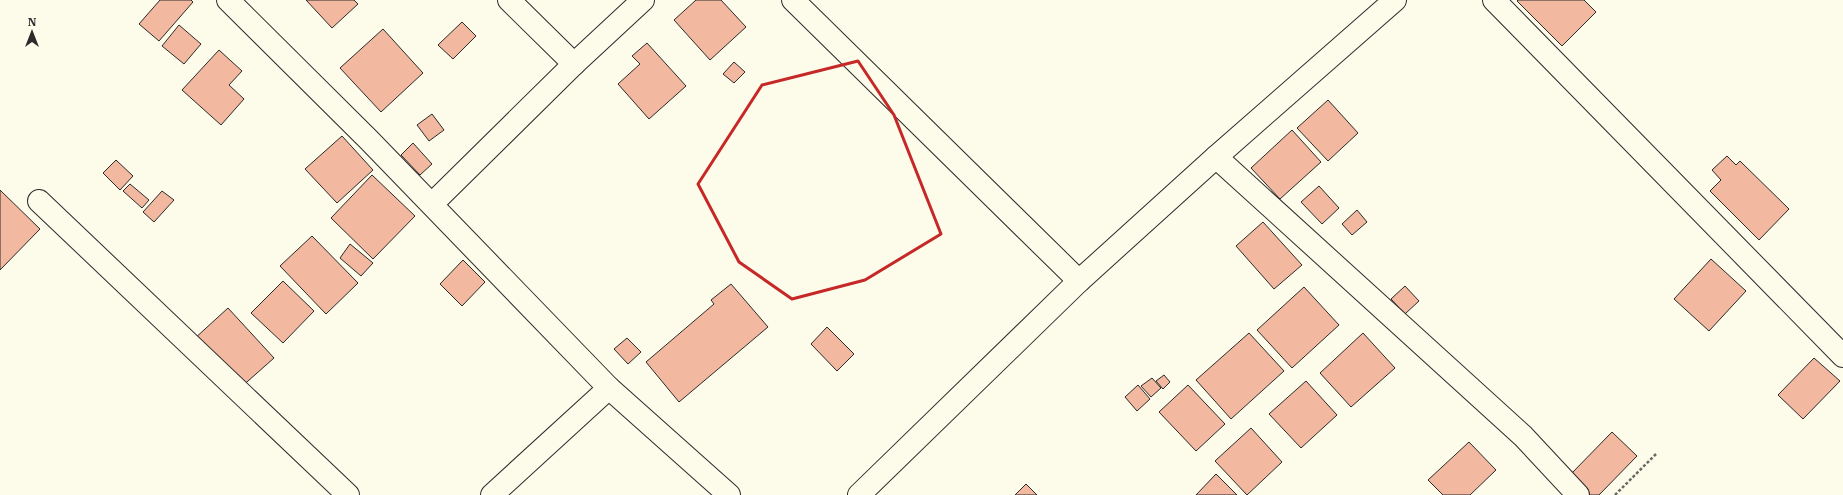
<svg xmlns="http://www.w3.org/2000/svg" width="1843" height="495" font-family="'IBM Plex Serif',serif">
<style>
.building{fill:#f2b8a0;stroke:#2b2b2b}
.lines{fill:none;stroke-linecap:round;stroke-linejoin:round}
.minor-casing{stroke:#2b2b2b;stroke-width:24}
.path{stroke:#6a6964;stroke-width:2.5;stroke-dasharray:3 2;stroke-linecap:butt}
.minor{stroke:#fdfbea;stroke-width:22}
.marked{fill:none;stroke:#c62828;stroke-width:3;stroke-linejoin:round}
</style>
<rect width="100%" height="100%" fill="#fdfbea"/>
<g class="building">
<path d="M160,0H191L193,2L159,41L139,24Z"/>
<path d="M306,0H354L358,4L332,28Z"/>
<path d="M696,0H721L746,27L710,60L674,20Z"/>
<path d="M1518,0H1584L1596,12L1562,46L1517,1Z"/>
<path d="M462,22L476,36L453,59L438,45Z"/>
<path d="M179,25L201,44L184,64L162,46Z"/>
<path d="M383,29L423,73L381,112L340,68Z"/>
<path d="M647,43L686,86L649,119L618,84L640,64L632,56Z"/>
<path d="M219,50L242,71L229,85L244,99L221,125L182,90Z"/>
<path d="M734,62L745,72L734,83L723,74Z"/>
<path d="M1328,100L1358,133L1328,161L1297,128Z"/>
<path d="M432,114L444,130L429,141L417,125Z"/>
<path d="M1292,130L1321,162L1280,199L1251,168Z"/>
<path d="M342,136L373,170L337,203L305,169Z"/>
<path d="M413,143L432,164L420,175L401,155Z"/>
<path d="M1727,156L1736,165L1740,161L1789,209L1759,240L1710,191L1721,180L1712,170Z"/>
<path d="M116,160L133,176L120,190L103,173Z"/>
<path d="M372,175L415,216L373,259L331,218Z"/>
<path d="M130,184L149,200L142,208L123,191Z"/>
<path d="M1319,186L1339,208L1322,224L1301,202Z"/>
<path d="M0,190L40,229L0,270Z"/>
<path d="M162,191L174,200L154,222L143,212Z"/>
<path d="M1357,210L1367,222L1352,235L1342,224Z"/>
<path d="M1263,222L1302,265L1274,289L1236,246Z"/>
<path d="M312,236L358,283L326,314L280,266Z"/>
<path d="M350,244L373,263L361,276L340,258Z"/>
<path d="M1711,259L1746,291L1709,331L1674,299Z"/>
<path d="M463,260L485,282L462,306L440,284Z"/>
<path d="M283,281L314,311L283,343L251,313Z"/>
<path d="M731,284L768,327L679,402L646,362L714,304L711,300Z"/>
<path d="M1405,286L1419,301L1405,314L1391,299Z"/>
<path d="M1304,287L1339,325L1292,368L1257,330Z"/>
<path d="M228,308L274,358L239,389L193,340Z"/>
<path d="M827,327L854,354L837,371L811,344Z"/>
<path d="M1249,333L1284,371L1231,419L1196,380Z"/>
<path d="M1363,333L1395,368L1351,407L1320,373Z"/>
<path d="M627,338L641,352L628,364L614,349Z"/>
<path d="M1814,358L1840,381L1803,419L1778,395Z"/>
<path d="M1164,375L1170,382L1163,389L1156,381Z"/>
<path d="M1152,378L1161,388L1151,397L1141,386Z"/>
<path d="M1306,381L1337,415L1301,448L1269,414Z"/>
<path d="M1138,385L1150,399L1137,411L1125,397Z"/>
<path d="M1188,385L1225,424L1196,451L1159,412Z"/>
<path d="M1251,428L1282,462L1247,495L1215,461Z"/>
<path d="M1612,432L1637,456L1599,495H1590L1570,475Z"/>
<path d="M1469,442L1496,470L1470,495H1443L1428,480Z"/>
<path d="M1216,474L1237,495H1196Z"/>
<path d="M1026,484L1037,495H1015Z"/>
</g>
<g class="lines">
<g class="minor-casing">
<g id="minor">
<path d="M228,0L369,140L609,388L729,495"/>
<path d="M509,0L574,64"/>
<path d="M793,0L1079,281"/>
<path d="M1494,0L1843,356"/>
<path d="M1216,157L1523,436L1578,495"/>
<path d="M39,201L348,495"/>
<path d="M432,204L574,64L643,0"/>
<path d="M492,495L609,388"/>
<path d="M859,495L1079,281L1216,157L1395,0"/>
</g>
</g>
<path class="path" d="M1615,495L1656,454"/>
<use href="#minor" class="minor"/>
</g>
<path class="marked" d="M858,61L894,115L941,234L865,280L792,299L739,262L698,184L762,85Z"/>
<g transform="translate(32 32)" stroke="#fdfbea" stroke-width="3" paint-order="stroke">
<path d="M0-3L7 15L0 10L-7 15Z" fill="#2b2b2b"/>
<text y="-6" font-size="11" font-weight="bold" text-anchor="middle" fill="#2b2b2b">N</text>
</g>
</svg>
